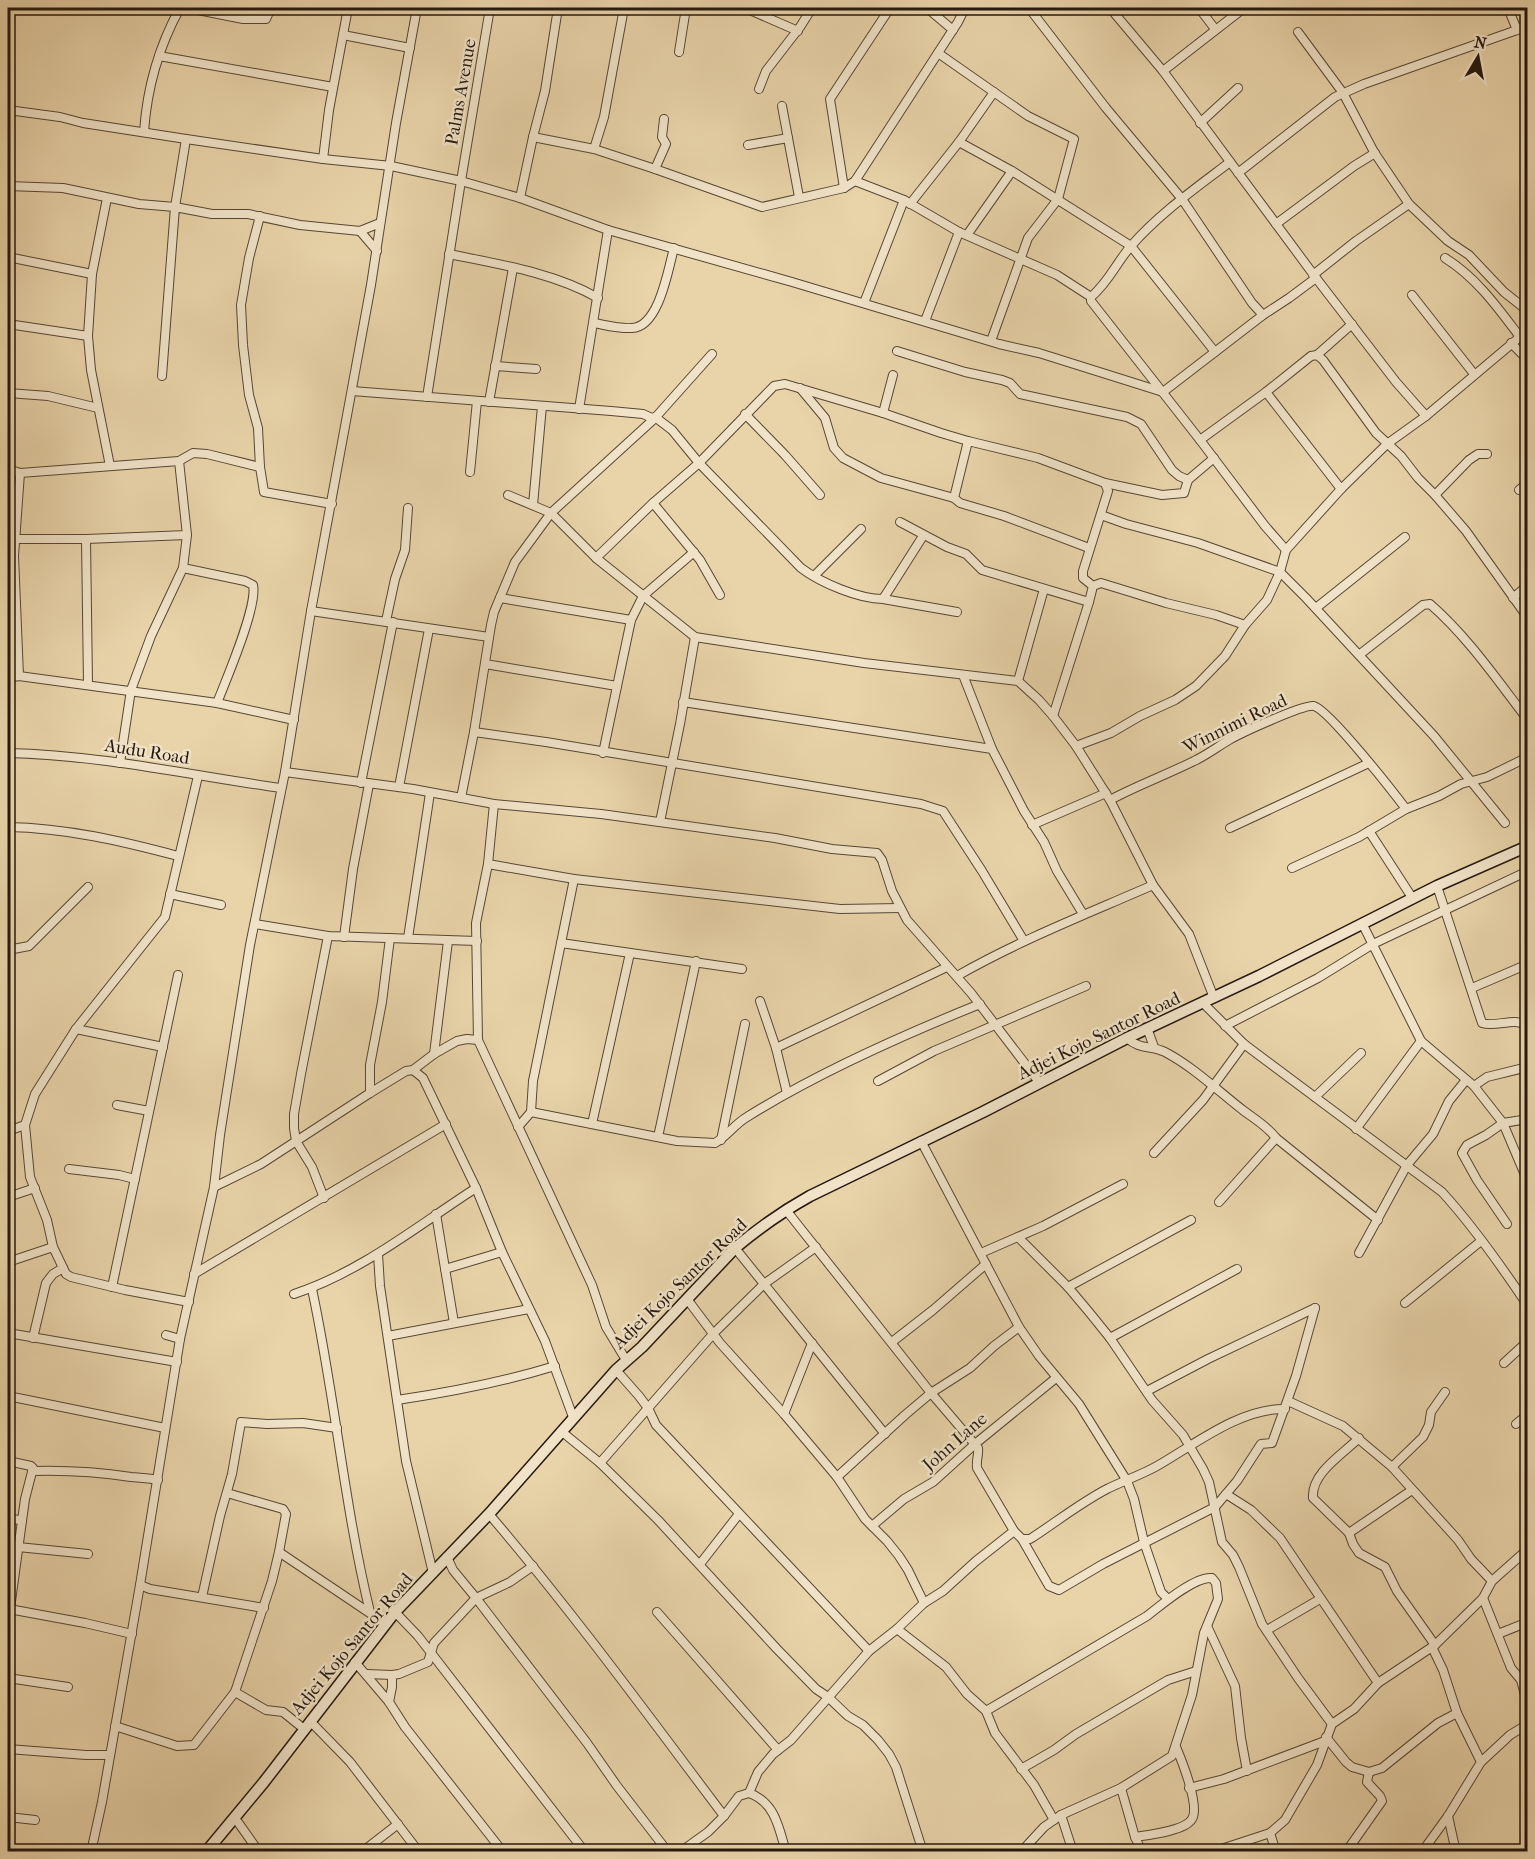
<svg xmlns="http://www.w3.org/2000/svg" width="1535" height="1859" font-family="'IM FELL French Canon',serif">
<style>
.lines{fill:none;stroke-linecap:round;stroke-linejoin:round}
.street-casing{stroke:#564735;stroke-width:10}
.secondary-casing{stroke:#25180e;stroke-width:13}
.street{stroke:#f1e3c8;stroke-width:8}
.secondary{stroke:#f1e3c8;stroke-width:10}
.labels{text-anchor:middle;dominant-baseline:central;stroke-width:5;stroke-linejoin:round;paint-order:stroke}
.street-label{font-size:18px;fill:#25180e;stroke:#f1e3c8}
</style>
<rect width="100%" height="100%" fill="#e9d4aa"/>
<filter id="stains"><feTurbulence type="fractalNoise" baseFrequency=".00333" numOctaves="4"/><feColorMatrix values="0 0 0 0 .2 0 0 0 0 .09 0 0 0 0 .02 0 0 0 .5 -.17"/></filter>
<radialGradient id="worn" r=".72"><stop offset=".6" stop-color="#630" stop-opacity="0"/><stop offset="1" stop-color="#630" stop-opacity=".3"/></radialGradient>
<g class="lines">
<g class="street-casing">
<g id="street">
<path d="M188,8L243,19H266L271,8"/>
<path d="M745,8L798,31"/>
<path d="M927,8L953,30"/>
<path d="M1029,8L1106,108L1182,199L1252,303L1263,315"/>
<path d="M1110,8L1163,71L1316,278L1396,382L1426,416"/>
<path d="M1199,8L1215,29"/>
<path d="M1517,30L1528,25"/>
<path d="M1298,32L1343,93L1374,152L1409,204L1448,241L1469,255L1504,292L1528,311"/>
<path d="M343,35L410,48"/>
<path d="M679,52L686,8"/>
<path d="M938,53L1028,116L1074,139L1058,199L1028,238L991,341"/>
<path d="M159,56L333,87"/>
<path d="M1163,71L1244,8"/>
<path d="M759,89L766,71L800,27L812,8"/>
<path d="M782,106L799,197"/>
<path d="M8,110L60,117L83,123L186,139L323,159L391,166L461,181L520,198L608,230L792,282L999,344L1039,353L1163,392"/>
<path d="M1200,123L1238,88"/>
<path d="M144,132C147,88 159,46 180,8"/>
<path d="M533,137L594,149L655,169L762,207L844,188L855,181L958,22L965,8"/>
<path d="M959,142L1012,171L1131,246L1215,352"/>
<path d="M748,145L788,138"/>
<path d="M594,149L604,117L624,8"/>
<path d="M323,159L329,110L348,8"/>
<path d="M655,169L666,144L662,137L664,119"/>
<path d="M1238,173L1335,97L1364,84L1517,30L1508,8"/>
<path d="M855,181L904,200L959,232L1057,275L1091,297V301L1200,440L1265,526L1286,550L1341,489L1387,444L1426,416L1528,330"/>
<path d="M8,186L63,188L139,204L175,207L186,139"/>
<path d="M844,188L830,99L890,8"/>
<path d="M107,198L92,274L88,336L91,370L110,466"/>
<path d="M520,198L533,137L545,91L558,8"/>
<path d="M910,204L959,142L994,92"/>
<path d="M260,216L249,258L241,305L243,345L249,395L258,428L260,467L264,492L332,504"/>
<path d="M1276,224L1354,166L1375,153"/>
<path d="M360,231L377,251"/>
<path d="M967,235L1012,171"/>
<path d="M449,254C498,264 555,273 598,298"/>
<path d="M8,257L92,274"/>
<path d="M1445,258C1477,278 1498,308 1520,337"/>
<path d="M1313,275L1356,241L1409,204"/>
<path d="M1412,295L1474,374"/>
<path d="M1091,297C1109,282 1116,263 1131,246C1160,213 1196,188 1230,162"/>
<path d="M864,303L904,200"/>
<path d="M925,321L959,232"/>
<path d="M594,323C605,325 620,329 632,328C659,327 668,270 674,248"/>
<path d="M8,324L88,336"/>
<path d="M1511,343L1528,360"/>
<path d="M897,351L965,372L1002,380L1010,383L1020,394L1127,417L1141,424L1172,470L1179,476L1188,480L1214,458"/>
<path d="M1317,355L1352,324"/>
<path d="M495,366L536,369"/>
<path d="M162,376L175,207L212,214H248L300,225L360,231L380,223"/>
<path d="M800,388L825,418L834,448L843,458L881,478L954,498"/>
<path d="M352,391L611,411L643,414L654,419L655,417L672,430L699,463L801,568C821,583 859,599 883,599L923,536"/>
<path d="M1163,392L1263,315L1289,298L1316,278"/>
<path d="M1266,392L1341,489"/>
<path d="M8,393L48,396L98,408"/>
<path d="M427,397L461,181L490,8"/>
<path d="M489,402L513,268"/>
<path d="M579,409L608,230"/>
<path d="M883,413L893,375"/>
<path d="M745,414L785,455L820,495"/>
<path d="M1200,440L1266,392L1311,356L1317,355L1323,360L1376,433L1401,456L1418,478L1435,495L1466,531L1528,618"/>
<path d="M968,441L1038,458L1105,483L1108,491L1083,571V578L1093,586"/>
<path d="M8,469L20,473L179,461L193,453L207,454L260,467"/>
<path d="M470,472L477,401"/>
<path d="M1105,483L1162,495L1184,493L1188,480"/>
<path d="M1519,490L1528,483"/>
<path d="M508,495L551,513L596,558L695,637L864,663L1018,681L1039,700L1053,716L1076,746L1110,800L1153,885L1189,934L1214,998"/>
<path d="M1435,495L1469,460L1478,454H1487"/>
<path d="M653,503L700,560L720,595"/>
<path d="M533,505L542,406"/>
<path d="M1101,515L1126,524L1198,543L1280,572L1306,598L1434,736L1505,823"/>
<path d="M900,522L947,547L966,554L982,570L1089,602L1093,586L1101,583L1166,603L1216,615L1245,625"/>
<path d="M15,539H86L187,535"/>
<path d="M86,539L88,684"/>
<path d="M596,558L653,503L699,463L774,386L785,384L883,413L941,433L968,441L954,498L960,503L1004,516L1089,548"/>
<path d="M183,568L245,581L253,585C258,606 226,680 217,703"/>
<path d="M814,576L861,529"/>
<path d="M500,598L631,620"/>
<path d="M1513,598L1528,585"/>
<path d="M883,599L957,612"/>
<path d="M1316,608L1405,537"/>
<path d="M311,611L489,637"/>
<path d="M386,621L395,579L405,550L408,508"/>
<path d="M1359,655L1423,605L1430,604C1468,637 1497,680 1528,720"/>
<path d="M485,664L617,686"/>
<path d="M963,675L992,749"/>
<path d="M19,676L14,556L20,473"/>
<path d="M8,678L19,676L217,703L294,720"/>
<path d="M1018,681L1044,589"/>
<path d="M683,702L992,749L1024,811L1044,842L1057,871L1083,914"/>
<path d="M1053,716L1089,602"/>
<path d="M474,732L546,742L921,804L943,811L982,871L1024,941"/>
<path d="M1076,746L1111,733L1140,716L1175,700L1196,686L1225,656L1245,625L1267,600L1280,572L1286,550"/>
<path d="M8,753C99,755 190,775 280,788"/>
<path d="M603,753L631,620L643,596L694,552"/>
<path d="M120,763L131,690L151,636L183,568L187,535L179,461"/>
<path d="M285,772L413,789L494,804L601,814L775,838L832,849L877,853L882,860L892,891L907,920L971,993L1039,1082"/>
<path d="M361,783L393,622"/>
<path d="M399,787L429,629"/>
<path d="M461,798L474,732L491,625L494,612L515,562L551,513L654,419L712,354"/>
<path d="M1110,800C1138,785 1166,775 1194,761C1207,755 1217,747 1229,740C1241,733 1304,704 1314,706C1329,710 1394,793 1406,809"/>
<path d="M494,804L488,864L476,923L478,1040L592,1285L606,1327L626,1360"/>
<path d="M660,822L680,724L695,637"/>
<path d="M1032,825L1106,793"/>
<path d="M8,827C66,828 122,841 178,856"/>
<path d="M1230,828L1369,763"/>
<path d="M1369,831L1413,899"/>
<path d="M488,864L574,879L840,909L900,908"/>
<path d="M1292,868L1359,837L1406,809L1439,796L1461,784L1487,777L1528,757"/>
<path d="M1437,886L1482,1023C1497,1028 1514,1016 1528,1026"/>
<path d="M170,894L221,905"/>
<path d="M255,924L328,936L477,941"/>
<path d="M1363,925L1421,1041L1474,1086L1503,1123L1528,1182"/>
<path d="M344,937L353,869L369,784"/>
<path d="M408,938L430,793"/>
<path d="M561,943L742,969"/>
<path d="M8,950L29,946L88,887"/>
<path d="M957,976C1020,940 1087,914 1153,885"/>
<path d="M1472,988L1528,964"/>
<path d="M760,1001L776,1048L787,1093"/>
<path d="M1203,1003L1244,1044L1442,1192C1474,1227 1502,1267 1528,1306"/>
<path d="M1225,1026L1318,978L1373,944L1528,871"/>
<path d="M1147,1028L1154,1047"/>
<path d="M76,1029L163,1047"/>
<path d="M1127,1038C1140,1050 1151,1045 1165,1052C1195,1068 1218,1091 1244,1111C1256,1120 1267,1126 1276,1138L1219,1202"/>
<path d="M776,1048L947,967"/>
<path d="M434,1054L448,941"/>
<path d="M413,1070L423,1078L476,1188L502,1252L545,1341L573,1417"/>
<path d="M878,1081L934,1051L1086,986"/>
<path d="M1474,1086L1487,1077L1528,1067"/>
<path d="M370,1093V1065L382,1002L390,938"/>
<path d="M1315,1097L1361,1053"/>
<path d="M117,1105L149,1111"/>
<path d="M531,1112L677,1141L715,1143C727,1136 735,1124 747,1117C817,1073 903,1035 980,1004"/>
<path d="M592,1124L630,953"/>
<path d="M518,1127L531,1112L533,1081L574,879"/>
<path d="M1356,1129L1421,1041"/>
<path d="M8,1131L25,1125"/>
<path d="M658,1137L696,961"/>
<path d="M1276,1138L1378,1220"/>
<path d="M721,1140L745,1024"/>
<path d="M921,1141L1019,1327L1039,1356L1079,1404L1127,1481L1134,1499L1144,1542L1161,1592L1168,1599"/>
<path d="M1154,1153L1203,1100L1244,1044"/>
<path d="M69,1169L119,1175L135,1179"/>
<path d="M214,1187L261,1164L370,1093L406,1071L413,1070L434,1054L457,1041L467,1039L478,1040"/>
<path d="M8,1197L35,1188"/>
<path d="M324,1198L312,1167L296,1141L294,1128V1114L301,1074L328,936"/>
<path d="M786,1210L931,1393L978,1448C979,1454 976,1460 977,1468L1014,1531L1022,1539H1030C1055,1523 1080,1503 1107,1489C1123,1481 1141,1475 1157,1466C1194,1445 1240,1408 1285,1409"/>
<path d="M436,1214L454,1323"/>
<path d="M1507,1224L1477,1180L1462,1153L1467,1145L1486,1135L1503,1123L1528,1119"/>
<path d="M1018,1237L1068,1287L1089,1312L1110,1338L1152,1400L1183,1435L1203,1469L1209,1482L1222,1542L1233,1555L1239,1567L1262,1624L1298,1678L1332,1724"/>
<path d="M735,1248L885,1434"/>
<path d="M981,1253L1043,1226L1123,1184"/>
<path d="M1359,1253L1407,1165L1433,1134L1449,1101L1466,1080"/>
<path d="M378,1254L380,1286L406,1461L433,1573"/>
<path d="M8,1262L53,1247"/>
<path d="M445,1269L502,1252"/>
<path d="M194,1274L446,1124"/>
<path d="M112,1287L178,975"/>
<path d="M1068,1287L1191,1220"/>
<path d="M312,1289C335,1396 344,1505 370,1612"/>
<path d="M294,1294C361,1272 417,1226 476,1188"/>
<path d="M687,1299L720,1343L784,1414L837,1477L865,1519L887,1541L899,1556L908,1570L924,1603"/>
<path d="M189,1302L125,1290L71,1277L66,1274L53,1247L47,1220L30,1177L25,1125L35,1094L76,1029L165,917L198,776"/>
<path d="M1405,1303L1481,1241"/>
<path d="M8,1333L177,1362"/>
<path d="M166,1335L180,1339"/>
<path d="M388,1336L529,1309"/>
<path d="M33,1338L46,1283L53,1274L63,1268"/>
<path d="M1110,1338L1237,1269"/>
<path d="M892,1342L933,1310L986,1264"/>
<path d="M1504,1363L1528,1341"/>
<path d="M616,1370L639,1396L648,1408L656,1425L869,1651"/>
<path d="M1147,1391L1208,1359L1315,1308"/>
<path d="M8,1396L165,1428"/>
<path d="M397,1400C451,1392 503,1382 555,1366"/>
<path d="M1288,1401L1343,1426L1392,1467L1458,1540L1471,1559L1492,1581"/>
<path d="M784,1414L812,1343"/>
<path d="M1516,1424L1528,1414"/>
<path d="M561,1431L600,1463L658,1520L777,1649L816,1689L828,1697L848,1716L863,1725L878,1740L889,1754L896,1767L923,1852"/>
<path d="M1359,1438C1343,1454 1311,1473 1313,1498L1349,1533L1353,1544L1359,1553L1385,1567L1397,1591L1435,1645"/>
<path d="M8,1461L31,1466L33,1468L25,1499L8,1623"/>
<path d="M600,1463L713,1334L764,1284L816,1247"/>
<path d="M1392,1467L1423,1437L1429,1425L1431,1412L1445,1392"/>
<path d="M32,1471C65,1470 98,1472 131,1477C140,1478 149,1478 158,1480"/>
<path d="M837,1477L905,1415L931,1393L970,1368L994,1346L1019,1327"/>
<path d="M227,1493L283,1509L286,1514L279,1552L272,1581L235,1692L266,1710L283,1712L304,1729"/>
<path d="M1226,1494L1251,1510L1280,1538L1378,1683"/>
<path d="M489,1514C572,1611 647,1714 724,1816"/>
<path d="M8,1519L22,1520"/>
<path d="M872,1526L904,1499L933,1482L975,1444L1056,1378"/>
<path d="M1349,1533L1412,1490"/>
<path d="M1022,1539L1049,1586L1059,1590L1103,1564L1215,1507L1237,1481L1261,1444L1272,1443L1296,1376L1315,1308"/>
<path d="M18,1547L88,1554"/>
<path d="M279,1552L386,1624"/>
<path d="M447,1557L453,1570L476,1598L587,1743L617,1786L668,1852"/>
<path d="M700,1564L739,1514"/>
<path d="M140,1585L150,1589L264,1608"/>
<path d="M202,1597L220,1516L232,1474L241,1422L267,1424L303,1423L337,1428"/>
<path d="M1483,1598L1511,1668L1521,1680L1528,1706"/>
<path d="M9,1609L85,1623L132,1634"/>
<path d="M395,1612L418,1636L585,1852"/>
<path d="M657,1612L778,1750"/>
<path d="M1207,1626L1235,1686L1241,1738L1247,1771"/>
<path d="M897,1629L924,1603L943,1591L976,1561L1014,1531"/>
<path d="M1267,1630L1320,1599"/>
<path d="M1498,1634L1528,1622"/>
<path d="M1432,1647L1443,1670L1457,1713L1481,1762"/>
<path d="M355,1662L389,1702L405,1727L503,1852"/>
<path d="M367,1674L392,1675"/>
<path d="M8,1678L68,1687"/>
<path d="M389,1702L392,1687V1675L399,1674L428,1662L434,1643L476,1598L510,1582L533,1566"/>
<path d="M986,1711L1147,1616C1161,1605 1195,1576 1212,1578L1216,1583L1218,1599L1204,1633L1192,1695L1172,1756L1121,1788L1061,1815L1044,1827L1021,1852"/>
<path d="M310,1721L350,1762L419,1852"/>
<path d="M115,1726L177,1746L194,1745L235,1692"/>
<path d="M1326,1737L1346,1762L1352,1767L1369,1772L1382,1768L1438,1723L1457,1713"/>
<path d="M8,1749L86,1755H109"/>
<path d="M1021,1769L1054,1750L1076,1734L1168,1680L1196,1671"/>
<path d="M1121,1788L1135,1837L1142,1852"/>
<path d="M1189,1788L1224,1779L1325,1741"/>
<path d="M749,1793C775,1802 779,1828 786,1852"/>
<path d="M1525,1800L1526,1852"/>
<path d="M1061,1815L1073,1852"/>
<path d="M1448,1816L1456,1852"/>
<path d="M8,1817L35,1820"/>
<path d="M235,1818L259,1852"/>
<path d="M1270,1833L1276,1852"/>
<path d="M1135,1837C1148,1835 1185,1831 1192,1819C1200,1806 1182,1761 1176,1747"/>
<path d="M91,1852L102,1802L140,1585L180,1339L214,1187L220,1135L250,945L285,772L311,611L371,285L396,123L417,8"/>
<path d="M362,1852L398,1824"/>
<path d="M680,1852L708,1832L724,1816L739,1796L749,1793L758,1772L773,1754L791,1740L869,1651L897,1629L946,1667L967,1694L986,1711L995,1733L1034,1785L1054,1820"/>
<path d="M1212,1852L1270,1833L1285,1820L1317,1765L1332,1724L1354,1709L1378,1683L1435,1645L1483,1598L1492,1581L1528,1549"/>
<path d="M1346,1852L1382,1801L1380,1796L1367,1782L1369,1772"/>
<path d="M1422,1852L1448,1816L1481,1762L1510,1735L1528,1724"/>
</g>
</g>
<g class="secondary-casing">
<path id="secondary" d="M206,1852L264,1782L395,1612L489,1514L616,1370L642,1347L735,1248C759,1228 783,1211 810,1196L983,1112L1127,1038L1259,976L1437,886L1528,846"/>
</g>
<use href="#street" class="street"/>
<use href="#secondary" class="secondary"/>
</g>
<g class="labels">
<g class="street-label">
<text transform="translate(461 92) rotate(-80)">Palms Avenue</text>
<text transform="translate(1235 724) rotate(-26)">Winnimi Road</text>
<text transform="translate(147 752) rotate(9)">Audu Road</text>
<text transform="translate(1099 1036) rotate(-26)">Adjei Kojo Santor Road</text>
<text transform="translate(680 1284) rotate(-44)">Adjei Kojo Santor Road</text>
<text transform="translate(955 1442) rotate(-41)">John Lane</text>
<text transform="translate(352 1644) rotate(-50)">Adjei Kojo Santor Road</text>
</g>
</g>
<rect width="1535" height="1859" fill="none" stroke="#e9d4aa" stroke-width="30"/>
<rect x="9" y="9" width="1517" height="1841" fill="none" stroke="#25180e" stroke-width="3"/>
<rect x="15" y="15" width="1505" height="1829" fill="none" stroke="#25180e" stroke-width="1.5"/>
<g transform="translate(1478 57) rotate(10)" stroke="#f1e3c8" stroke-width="4.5" paint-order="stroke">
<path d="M0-4.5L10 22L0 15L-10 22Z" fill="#25180e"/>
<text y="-9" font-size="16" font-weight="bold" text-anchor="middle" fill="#25180e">N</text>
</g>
<rect width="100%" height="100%" filter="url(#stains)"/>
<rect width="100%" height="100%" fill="url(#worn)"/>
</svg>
